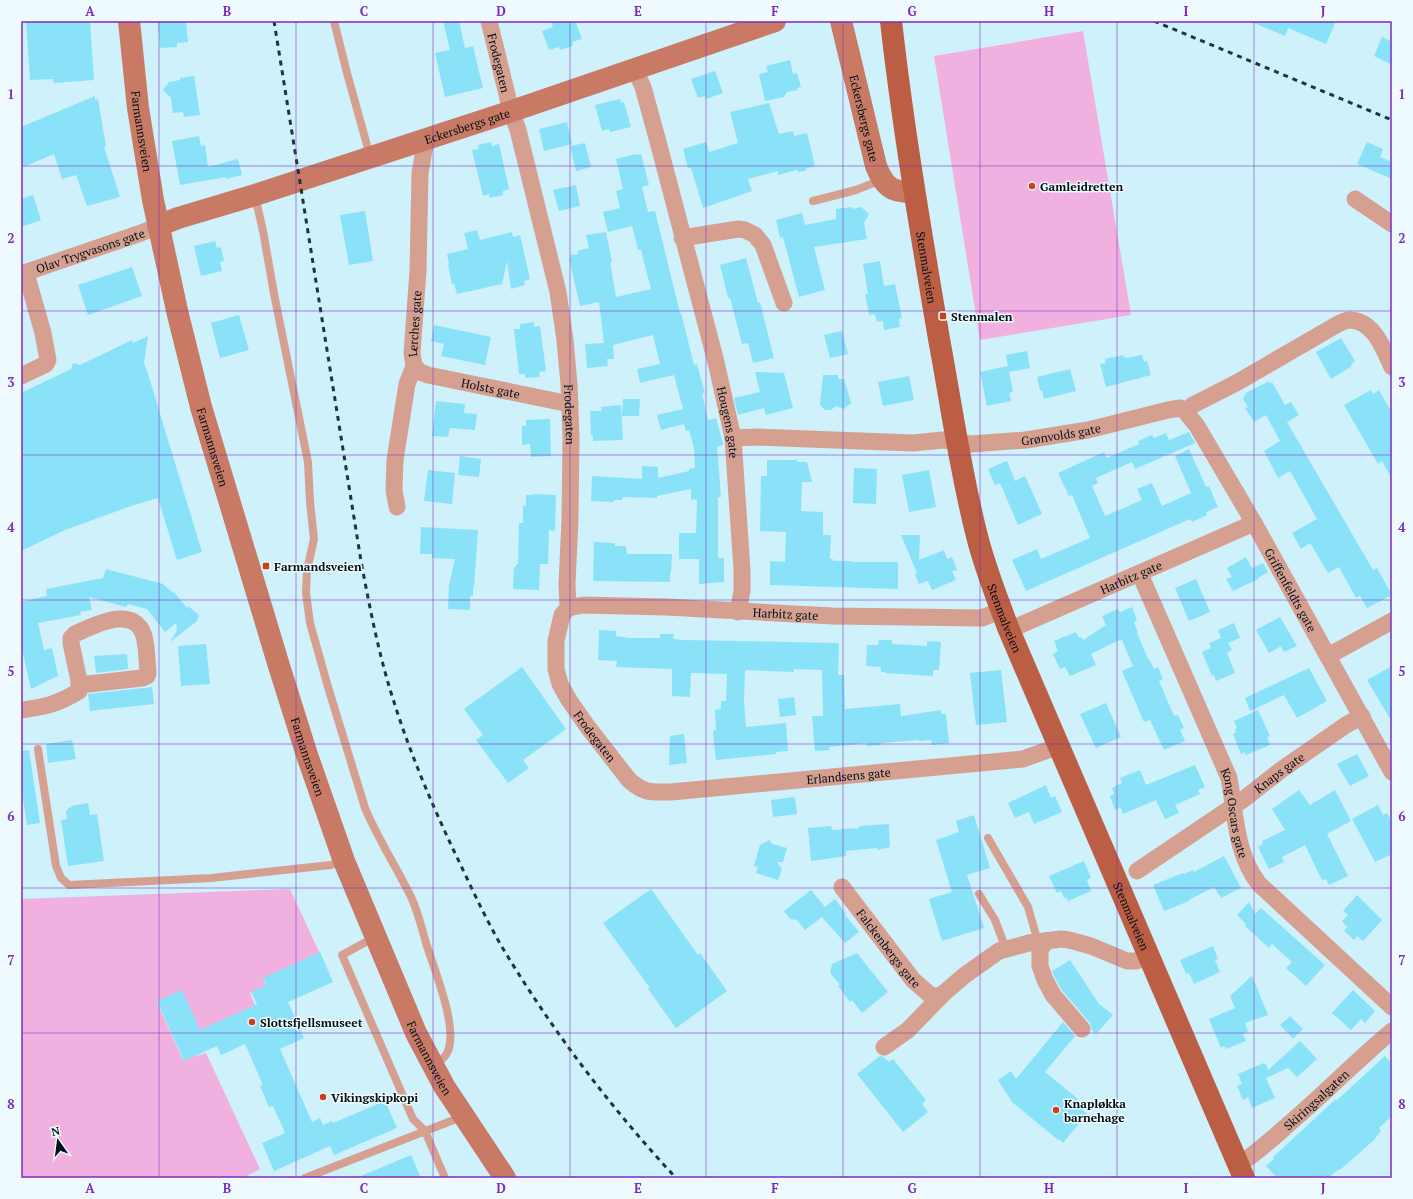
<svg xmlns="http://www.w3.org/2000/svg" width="1413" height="1199" font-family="'PT Serif',serif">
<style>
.green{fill:#f0b1e0}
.building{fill:#8ae2f9}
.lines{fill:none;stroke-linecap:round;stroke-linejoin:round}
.lane{stroke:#d6a091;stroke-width:8}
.street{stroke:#d6a091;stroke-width:17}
.secondary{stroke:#c87a65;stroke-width:22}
.primary{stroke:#bc5e44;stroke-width:22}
.rail{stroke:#213439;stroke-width:3;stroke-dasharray:5 5;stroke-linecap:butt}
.grid{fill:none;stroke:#7b2cbf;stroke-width:1;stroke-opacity:0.55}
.poi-dot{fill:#ca4119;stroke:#eefafd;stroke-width:1.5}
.labels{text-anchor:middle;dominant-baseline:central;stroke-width:3;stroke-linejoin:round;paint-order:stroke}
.street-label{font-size:12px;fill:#000f14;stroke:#eefafd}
.poi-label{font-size:12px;font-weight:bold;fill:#000f14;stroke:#eefafd;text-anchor:start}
.neatline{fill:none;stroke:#7b2cbf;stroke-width:1.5}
.grid-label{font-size:13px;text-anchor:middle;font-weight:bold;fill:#7b2cbf}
</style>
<rect width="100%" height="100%" fill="#cef1fb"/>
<g class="green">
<path d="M1083,31L1131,315L980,340L934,56Z"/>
<path d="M290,889L320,954L263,979L266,986L250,993L255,1006L207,1027L201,1036L181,991L157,1002L183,1060L206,1053L260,1169L243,1178H21V899Z"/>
</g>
<g class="building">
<path d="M26,21H90L94,80L54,83L53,79L30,80Z"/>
<path d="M161,21H186L188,42L177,43V47L160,48L158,23H161Z"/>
<path d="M443,21H459L465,48L473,46L483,88L445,97L435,53L450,50Z"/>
<path d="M551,21H575L582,39L572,42L573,46L560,50L559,47L549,50L542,31L553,27Z"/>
<path d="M1249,21H1336L1326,44L1288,28L1285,36Z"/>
<path d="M1382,37L1392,42V65L1374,56Z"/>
<path d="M790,60L793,74L797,73L801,87L797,88V90L787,92L784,97L765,101L759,74L768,72L766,66Z"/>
<path d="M715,71L723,93L706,99L705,96L698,98L691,79Z"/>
<path d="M194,76L200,115L184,117L183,112L173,113L171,98L163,90L169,82L180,80V78Z"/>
<path d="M95,96V100L98,99L106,146L104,147L120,197L87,206L76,175L62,179L54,154L21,168V127Z"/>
<path d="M620,99L621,103L624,102L631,127L610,132L609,129L602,131L595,105Z"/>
<path d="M769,103L779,134L793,131L794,136L807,133L815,166L807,168L805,171L799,172L797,170L778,175V171L748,179L752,191L703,208L691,168H688L683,149L706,142L709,152L738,143L730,112Z"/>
<path d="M567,122L572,144L544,151L539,129Z"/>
<path d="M199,136L201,146L205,145L208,167L238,159L242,175L226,179V177L180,185L172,141Z"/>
<path d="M491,142L492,146L499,144L509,189L503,191V195L490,198L489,194L483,196L472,150L479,149L478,145Z"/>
<path d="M1367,142L1383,149L1380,157L1392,162V179L1357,164Z"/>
<path d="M585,143L591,167L576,171L570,146Z"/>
<path d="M636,154L637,155L641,154L649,185L642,187L648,212L655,211L680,313H681L694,365L697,364L705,393L702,394L708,420L716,418L723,443V445L717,447L721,497H718V558H724V582L699,584V559H679V533H696L697,499L691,500V489L657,496V498L623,497L622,500H614V502L591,501L592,476L642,479V466L658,467V478L689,471V469L695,468L694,448L689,430L686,431L684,424L661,430L657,415L683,409L674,375L640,383L637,369L660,364L653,335L613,345L614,359H607L608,366L587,368L585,344L604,343L599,302L580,306L569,258H571L570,255L578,254L577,251L589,248L586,235L606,232L612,262H610L616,297L651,289L641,250H638L632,226L608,232L603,212L620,208L616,191L623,189L616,159Z"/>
<path d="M576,185L580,206L559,211L553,190Z"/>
<path d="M33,195L41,220L21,227V199Z"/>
<path d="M852,207L853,209L861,207L869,214L864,223L867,239L814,247L825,290L799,297L783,237L780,238L776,220L802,213L805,225L836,219V209Z"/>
<path d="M365,211L373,261L349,265L340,215Z"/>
<path d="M477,230L480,240L512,232L513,237L520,235L530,279L524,281L525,285L511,289L507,261L502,284L457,294L454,284H452L448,265L449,264L447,254L468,249L464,233Z"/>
<path d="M215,241L217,248L221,247L224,261L220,262L222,271L201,276L194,246Z"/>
<path d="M746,258L758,303L760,302L774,358L753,363L748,343L742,344L730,298H728L720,265Z"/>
<path d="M880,261L884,286L895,284L902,318H899L900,327L884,330L883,321L877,322L875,314L869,315L865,294H868L863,264Z"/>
<path d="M132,267L142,296L88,315L78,285Z"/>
<path d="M239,315L249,350L220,358L211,323Z"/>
<path d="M534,322V327L540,326L546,371L539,372L540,377L525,378V374H519L514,329H520V324Z"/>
<path d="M434,325L491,337L485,365L441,356L444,344L431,341Z"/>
<path d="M842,331L848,354L830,358L824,335Z"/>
<path d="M148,336L144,363L148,374L202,552L177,560L158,498L131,506L65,530L21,551V393L71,369L73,363L80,365L132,340L133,343Z"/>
<path d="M1341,338L1355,361L1351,364L1352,366L1331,379L1316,352Z"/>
<path d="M1027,351L1030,368L1009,372L1006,355Z"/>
<path d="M1123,355L1124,358L1127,357V358L1142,355L1144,362L1147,361L1151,375L1106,387L1100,364L1106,363L1105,359Z"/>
<path d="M1008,366L1013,392L1009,393L1011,401L987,406L980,372Z"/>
<path d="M1070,369L1076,391L1044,399L1042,390L1040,391L1037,377Z"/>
<path d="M755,372L784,373L793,408L766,415L764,408L738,415L734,398L760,392Z"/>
<path d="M823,375H838V379H844L851,403L844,409L836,406L831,410H825L820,405Z"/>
<path d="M909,376L914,400L883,406L878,382Z"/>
<path d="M1269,381L1270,384L1272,382L1285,405L1291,402L1299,415L1287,422L1373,570L1377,568L1392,595L1367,608L1360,596L1356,598L1339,567L1328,573L1310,543L1301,549L1292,533L1317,519L1290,471L1278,478L1264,451L1280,441L1266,415L1254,422L1245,408L1248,407L1243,399L1246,393Z"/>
<path d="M1371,390L1373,394L1379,390L1392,413V479L1382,461L1378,464L1344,405Z"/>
<path d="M623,399H640L639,416H622Z"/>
<path d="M436,401L465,404L464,413L477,414L475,430L450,428L448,437L432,436Z"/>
<path d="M621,405L623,440L593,441V435H591L590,411H602L601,407Z"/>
<path d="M550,419L551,456L531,457L530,444L522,445V426H526V420Z"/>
<path d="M1189,432L1195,443L1135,469L1132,462L1096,478L1098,483L1092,486L1105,516L1142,500L1137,489L1152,483L1162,506L1191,493L1175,456L1189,449L1206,487L1209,486L1218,507L1206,512L1207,515L1192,522L1190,519L1026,591L1012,560L1037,549L1041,559L1090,538L1072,495L1069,496L1058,473L1104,452L1107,458L1139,444L1138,441L1152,435L1154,438L1166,433L1169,440Z"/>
<path d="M460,456L481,459L479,477L458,475Z"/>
<path d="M767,460H797V462H807L812,482H802L801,511L823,512V535H831L830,559H833V561H851V562H898V589L770,585V561L785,562L786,532L760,531L761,476H767Z"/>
<path d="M1007,461L1015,481L1025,476L1042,514L1018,525L1000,483L995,485L988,469Z"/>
<path d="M854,468L877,469L876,504L853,503Z"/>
<path d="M428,470L455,473L452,504L424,501Z"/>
<path d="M929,470L936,507L909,512L902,475Z"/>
<path d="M533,494L556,495L555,531L549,530L548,564H540L539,590L513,589L514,567H516V564H518L519,523H523V506H526V495H533Z"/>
<path d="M421,527L478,530L474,587H473V596H470V610L448,609L449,585L455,559L432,558V554H420Z"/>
<path d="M901,535H920L919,560L944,550L947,559L952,557L957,570L952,571L956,580L932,590L928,581L919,584L915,574L917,573Z"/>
<path d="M594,542L615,543V546H626L627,554H672L671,572H670V582L593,581Z"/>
<path d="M1246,557L1252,568L1263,563L1268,572L1258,578V579L1233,591L1226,579L1232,577L1227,568Z"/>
<path d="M106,569L163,584L173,593V591L187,608L188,606L199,615L197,621L170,642L177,630L176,623L165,632L147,609L128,604L126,607L89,597L92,610L80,612L81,615L38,623L44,650L52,648L58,676L31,689L21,645V602L47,596L46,589L103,578Z"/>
<path d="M1196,579L1210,612L1189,621L1175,588Z"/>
<path d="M1132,607L1137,620L1134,622L1138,633H1137L1148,659H1149L1154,669L1158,667L1163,679L1159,681L1174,716L1178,715L1184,728L1180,730L1185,741L1164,750L1150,720L1144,722L1122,671L1133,666L1122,640L1117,641L1091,654L1096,665L1070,676L1065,667L1060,669L1053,654L1058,651L1054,641L1076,632L1079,638L1081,637L1083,640L1106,625L1102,616L1118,609L1120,612Z"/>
<path d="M1280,617L1297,646L1284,652L1281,646L1269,653L1256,630Z"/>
<path d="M1234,623L1240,638L1228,643L1232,650L1227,653L1235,673L1216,681L1214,675L1212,676L1202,652L1211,648L1209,643L1221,638L1218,630Z"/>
<path d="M599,630L616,631V636L629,638H660V634H674L673,639L684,640L839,643L838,675H844L845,709L900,704L901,716L941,710V714H946L949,743L932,745L931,740L919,741V740L881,743V745L867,746V743L829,747V750L815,751L812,716H823L822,670L794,669V672L745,670L744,703L746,727L786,723L788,751L776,752V754L716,760L713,734L714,730H716L715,710L721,709V701H726L727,674L691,673L690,697L672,696V669L616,667L617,661L598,660Z"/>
<path d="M879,640H892V644L927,646V641L941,642L939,670H933V676L885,673V672H881V667L866,666L867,645H878Z"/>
<path d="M206,644L210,684L181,686L178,646Z"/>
<path d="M127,654L128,669L96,673L94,656Z"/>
<path d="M1392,666V722L1367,680Z"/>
<path d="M522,667L566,729L523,760L529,768L508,783L476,740L483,735L464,709Z"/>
<path d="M1309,668L1327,701L1297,718L1284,695L1250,711L1245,698Z"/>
<path d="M1001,670L1007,722L976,725L970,673Z"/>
<path d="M152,687L154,704L90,711L88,694Z"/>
<path d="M794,697L796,715L780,717L778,699Z"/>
<path d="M1106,703L1121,737L1096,748L1080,714Z"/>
<path d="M1258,710L1270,736L1267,737L1270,745L1246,755L1245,752L1241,754L1233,734L1236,732L1235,729L1237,728L1234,721Z"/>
<path d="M684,734L687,763L669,765L670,736Z"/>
<path d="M72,740L76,759L48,763L46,744Z"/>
<path d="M29,750L40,823L27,825L21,786V751Z"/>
<path d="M1357,754L1369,776L1350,786L1337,764Z"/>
<path d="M1195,765L1205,787L1198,790L1200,794L1175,805L1179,813L1165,819L1156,800L1123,814L1120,807L1115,810L1110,796L1114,794L1112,788L1122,783L1120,778L1140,770L1146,785Z"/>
<path d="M1046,785L1051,798L1055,796L1062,812L1034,824L1029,812L1015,818L1008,803Z"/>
<path d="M1299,790L1310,805L1335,790L1351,821L1327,834L1348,876L1329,885L1326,879L1322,880L1305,845L1282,857L1284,862L1269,869L1258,847L1263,844L1262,841L1285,830L1272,809Z"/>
<path d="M795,797L797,814L773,817L771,800Z"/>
<path d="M88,803L90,815L97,814L104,861L68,866L61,820L67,819L66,811L68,810V808L72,807L71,806Z"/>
<path d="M1378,805L1383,815L1387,813L1392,822V854L1375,862L1352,819Z"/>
<path d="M974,815L990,868L967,875L984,928L942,941L929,899L952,892L936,840L959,832L956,821Z"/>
<path d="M889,824L890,847L877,850V848L846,851V856L811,861L808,828L831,826L832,830L859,828V826Z"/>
<path d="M769,840L772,844L787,848L783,862H777L782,869L778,880L756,873L758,867L754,866L760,845Z"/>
<path d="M1224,856L1241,888L1221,898L1214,887L1189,900V901L1164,911L1153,885L1183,873L1184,874L1193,870L1194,872Z"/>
<path d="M1084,861L1091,878L1087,880L1091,891L1068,901L1066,897L1064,898L1061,891L1057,893L1049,876Z"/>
<path d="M651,889L698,955L700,953L727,991L676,1028L648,989L650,988L603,923Z"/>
<path d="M811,890L825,907L835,899L846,914L845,915L859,932L845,943L822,917L805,930L797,920L790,919L784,911Z"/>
<path d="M1357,895L1382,920L1363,941L1357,936L1354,940L1344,931L1347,927L1342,921L1348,915L1343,911Z"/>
<path d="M1249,902L1255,914L1261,908L1325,965L1306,986L1286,968L1292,962L1272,944L1269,948L1245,926L1246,924L1237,915Z"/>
<path d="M1213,946L1218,959L1215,960L1220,972L1194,984L1189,973L1186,974L1180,960Z"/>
<path d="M320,952L333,982L288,1002L304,1038L280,1049L312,1122L320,1118L323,1125L332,1121L333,1123L385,1101L397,1128L334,1155L330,1146L274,1171L262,1143L285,1133L273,1106L269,1107L260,1086L263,1085L245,1044L221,1055L217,1046L184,1061L157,1001L182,990L200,1030L257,1004L251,992L266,985L263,978Z"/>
<path d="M857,953L888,992L862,1013L852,1000L850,1002L838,986L840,985L830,973L832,964Z"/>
<path d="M1070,960L1099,1004L1113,1015L1096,1034L1092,1030L1090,1023L1061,989L1054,976L1052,971Z"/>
<path d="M1252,976L1268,1015L1245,1023L1248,1031L1243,1034L1246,1041L1226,1049L1224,1046L1221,1048L1209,1019L1235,1008L1230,996Z"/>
<path d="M1353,990L1375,1011L1365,1023L1361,1019L1351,1030L1332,1013Z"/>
<path d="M1290,1016L1303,1029L1293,1039L1280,1025Z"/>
<path d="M1063,1022L1075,1036L1045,1072L1078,1099L1075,1102L1084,1109L1083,1110L1087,1114L1063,1143L1059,1139L1058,1140L1012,1102L998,1080L1011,1071L1016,1079Z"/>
<path d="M1300,1041L1317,1059L1297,1077L1288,1068L1266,1078L1275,1098L1252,1108L1248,1097L1243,1100L1237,1086L1242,1084L1238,1074L1264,1063L1265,1064H1266L1268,1070Z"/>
<path d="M880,1056L884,1057L889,1062L893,1059L926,1100L922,1104L928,1112L903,1132L857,1074Z"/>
<path d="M1385,1056L1392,1064V1116L1379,1128L1381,1131L1374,1140L1340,1170L1339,1169L1328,1178H1277L1266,1166L1274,1159L1273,1157L1336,1099L1337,1100Z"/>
<path d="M411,1155L421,1178H356Z"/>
</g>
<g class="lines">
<g class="lane">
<path d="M334,21L347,73L370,156"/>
<path d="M255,196L263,231L275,299L308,462L310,502L314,539L307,570L306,593L310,623L328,687L365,808C378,839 397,868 412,899C418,913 422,928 426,943C434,969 458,1026 448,1051C445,1058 440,1062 434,1066"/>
<path d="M813,201L856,190L881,180"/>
<path d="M38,749L56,866L61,878L69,885L211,878L331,865L343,861"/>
<path d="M988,838L1028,907L1038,942"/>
<path d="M979,894L995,920L1006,949"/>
<path d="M375,937L342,955L413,1119L425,1131L445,1178"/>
<path d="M305,1178L451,1121L463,1117"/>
</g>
<g class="street">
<path id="s1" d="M489,21L511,111L518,130L558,292L565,340L569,384L571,438L570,520L567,584L568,608L562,615L556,641V669L560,684L569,700L587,726L629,780C645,794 651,792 671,792L1023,759L1059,746"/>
<path id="s2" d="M635,70L643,87L657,138L716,362L733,438L742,570V591L738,612"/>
<path d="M1355,199L1392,224"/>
<path d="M682,238L738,229L745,230L755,235L763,245L784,303"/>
<path id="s3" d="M21,274L141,233L158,226"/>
<path id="s4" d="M414,366L420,372L428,375L570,404"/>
<path d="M21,376L46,364L48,360L43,333L26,273"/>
<path d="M1185,411L1193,405L1238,382L1338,324C1342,322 1346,320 1350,320C1374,321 1383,348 1392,367"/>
<path id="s5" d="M733,438L758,437L913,443L943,440L971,444L1026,440L1088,430L1168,410L1180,408L1185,411L1197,426L1254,523L1392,772"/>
<path id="s6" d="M397,507L394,490L395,460L407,384L414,366L412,353L418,271L420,173L426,139"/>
<path id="s7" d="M1140,574L1229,778C1236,815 1235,853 1259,884L1392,1007"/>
<path id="s8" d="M568,608L583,605L666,607L833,616L982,618L1002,610"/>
<path id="s9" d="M1009,630L1254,523"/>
<path d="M1328,656L1392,621"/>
<path d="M21,710C45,707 58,704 79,691V681L71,643V638L75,634C95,625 134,604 144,636C147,648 147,661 148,673L147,676L142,678L79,685"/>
<path id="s10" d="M1137,871L1244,799L1281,770L1346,725L1362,716"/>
<path id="s11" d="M842,887L913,980L929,994L933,996H939L944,993L965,975L999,951L1029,943L1061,939L1069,940L1091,946L1127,961H1136L1149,956"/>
<path d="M1046,941L1040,950V966L1045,980L1053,995L1082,1029"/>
<path d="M884,1047L908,1030L944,993"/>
<path id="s12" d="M1238,1165C1257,1153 1273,1138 1290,1123C1325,1093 1357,1060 1392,1031"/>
</g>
<g class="secondary">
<path id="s13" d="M129,21L138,108L153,200L178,315L201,407L279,666L307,755L344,861L416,1033L444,1086L505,1178"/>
<path id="s14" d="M841,21L876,166C884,186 891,193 914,192"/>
<path id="s15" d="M158,226L178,218L255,195L503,114L775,21"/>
</g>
<path class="primary" id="s16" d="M891,21C903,128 921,233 939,339C951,403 960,469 976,532C984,566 997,598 1009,630L1244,1178"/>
<g class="rail">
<path d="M274,21L361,561C370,609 379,656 394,702C410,753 431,802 453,849C469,882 484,916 502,947C552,1030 610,1107 676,1178"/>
<path d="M1154,21L1392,120"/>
</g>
</g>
<path class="grid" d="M159,21V1178M296,21V1178M433,21V1178M570,21V1178M706,21V1178M843,21V1178M980,21V1178M1117,21V1178M1254,21V1178M21,166H1392M21,311H1392M21,455H1392M21,600H1392M21,744H1392M21,888H1392M21,1033H1392"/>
<g class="poi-dot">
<circle cx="1032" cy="186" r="4"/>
<rect x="939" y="312" width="8" height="8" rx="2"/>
<rect x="262" y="562" width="8" height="8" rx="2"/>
<circle cx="252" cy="1022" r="4"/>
<circle cx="323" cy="1097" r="4"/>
<circle cx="1056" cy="1110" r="4"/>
</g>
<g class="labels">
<g class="street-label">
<text stroke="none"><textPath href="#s1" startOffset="43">Frodegaten</textPath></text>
<text stroke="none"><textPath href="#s14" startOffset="100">Eckersbergs gate</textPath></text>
<text stroke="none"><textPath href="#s15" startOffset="325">Eckersbergs gate</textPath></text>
<text stroke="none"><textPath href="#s13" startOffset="111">Farmannsveien</textPath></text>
<text stroke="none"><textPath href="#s3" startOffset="73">Olav Trygvasons gate</textPath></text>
<text stroke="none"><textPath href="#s16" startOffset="249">Stenmalveien</textPath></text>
<text stroke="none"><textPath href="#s6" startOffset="186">Lerches gate</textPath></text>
<text stroke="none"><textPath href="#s4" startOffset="81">Holsts gate</textPath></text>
<text stroke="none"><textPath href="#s1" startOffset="403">Frodegaten</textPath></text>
<text stroke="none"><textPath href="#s2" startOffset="365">Hougens gate</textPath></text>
<text stroke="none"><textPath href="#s5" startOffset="329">Grønvolds gate</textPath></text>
<text stroke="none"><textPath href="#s13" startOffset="435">Farmannsveien</textPath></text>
<text stroke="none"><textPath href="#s9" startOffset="133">Harbitz gate</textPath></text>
<text stroke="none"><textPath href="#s5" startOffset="665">Griffenfeldts gate</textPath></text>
<text stroke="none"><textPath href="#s8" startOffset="218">Harbitz gate</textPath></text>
<text stroke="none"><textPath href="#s16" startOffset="609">Stenmalveien</textPath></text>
<text stroke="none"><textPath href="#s1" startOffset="739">Frodegaten</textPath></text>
<text stroke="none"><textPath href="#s13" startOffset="759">Farmannsveien</textPath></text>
<text stroke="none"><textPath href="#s10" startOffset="173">Knaps gate</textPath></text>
<text stroke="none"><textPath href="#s1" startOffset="1018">Erlandsens gate</textPath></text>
<text stroke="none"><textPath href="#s7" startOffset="258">Kong Oscars gate</textPath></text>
<text stroke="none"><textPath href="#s16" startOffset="933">Stenmalveien</textPath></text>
<text stroke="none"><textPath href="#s11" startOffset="77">Falckenbergs gate</textPath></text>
<text stroke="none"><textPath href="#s13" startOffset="1084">Farmannsveien</textPath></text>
<text stroke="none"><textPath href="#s12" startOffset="102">Skiringsalgaten</textPath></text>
</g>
<g class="poi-label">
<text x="1040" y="186">Gamleidretten</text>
<text x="951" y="316">Stenmalen</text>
<text x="274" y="566">Farmandsveien</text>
<text x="260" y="1022">Slottsfjellsmuseet</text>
<text x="331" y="1097">Vikingskipkopi</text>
<text x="1064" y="1103">Knapløkka<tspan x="1064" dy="14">barnehage</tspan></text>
</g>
</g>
<rect width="1413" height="1199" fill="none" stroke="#eefafd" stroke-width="44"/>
<g transform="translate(58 1141) rotate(346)" stroke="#eefafd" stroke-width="3" paint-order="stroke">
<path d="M0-3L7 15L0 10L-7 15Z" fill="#000f14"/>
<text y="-6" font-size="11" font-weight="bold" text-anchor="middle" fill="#000f14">N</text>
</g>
<rect x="22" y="22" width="1369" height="1155" class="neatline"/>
<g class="grid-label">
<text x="90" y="16">A</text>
<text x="227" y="16">B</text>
<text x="364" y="16">C</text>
<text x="501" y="16">D</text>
<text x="638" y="16">E</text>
<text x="775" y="16">F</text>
<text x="912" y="16">G</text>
<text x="1049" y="16">H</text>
<text x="1186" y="16">I</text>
<text x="1323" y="16">J</text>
<text x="11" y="99">1</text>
<text x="1402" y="99">1</text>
<text x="11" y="243">2</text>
<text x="1402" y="243">2</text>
<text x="11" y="387">3</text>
<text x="1402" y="387">3</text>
<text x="11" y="532">4</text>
<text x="1402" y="532">4</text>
<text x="11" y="676">5</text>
<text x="1402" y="676">5</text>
<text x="11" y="821">6</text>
<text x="1402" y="821">6</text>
<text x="11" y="965">7</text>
<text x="1402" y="965">7</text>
<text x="11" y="1109">8</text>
<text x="1402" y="1109">8</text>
<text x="90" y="1193">A</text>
<text x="227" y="1193">B</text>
<text x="364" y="1193">C</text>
<text x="501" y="1193">D</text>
<text x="638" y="1193">E</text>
<text x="775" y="1193">F</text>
<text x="912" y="1193">G</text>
<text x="1049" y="1193">H</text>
<text x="1186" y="1193">I</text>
<text x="1323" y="1193">J</text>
</g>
</svg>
